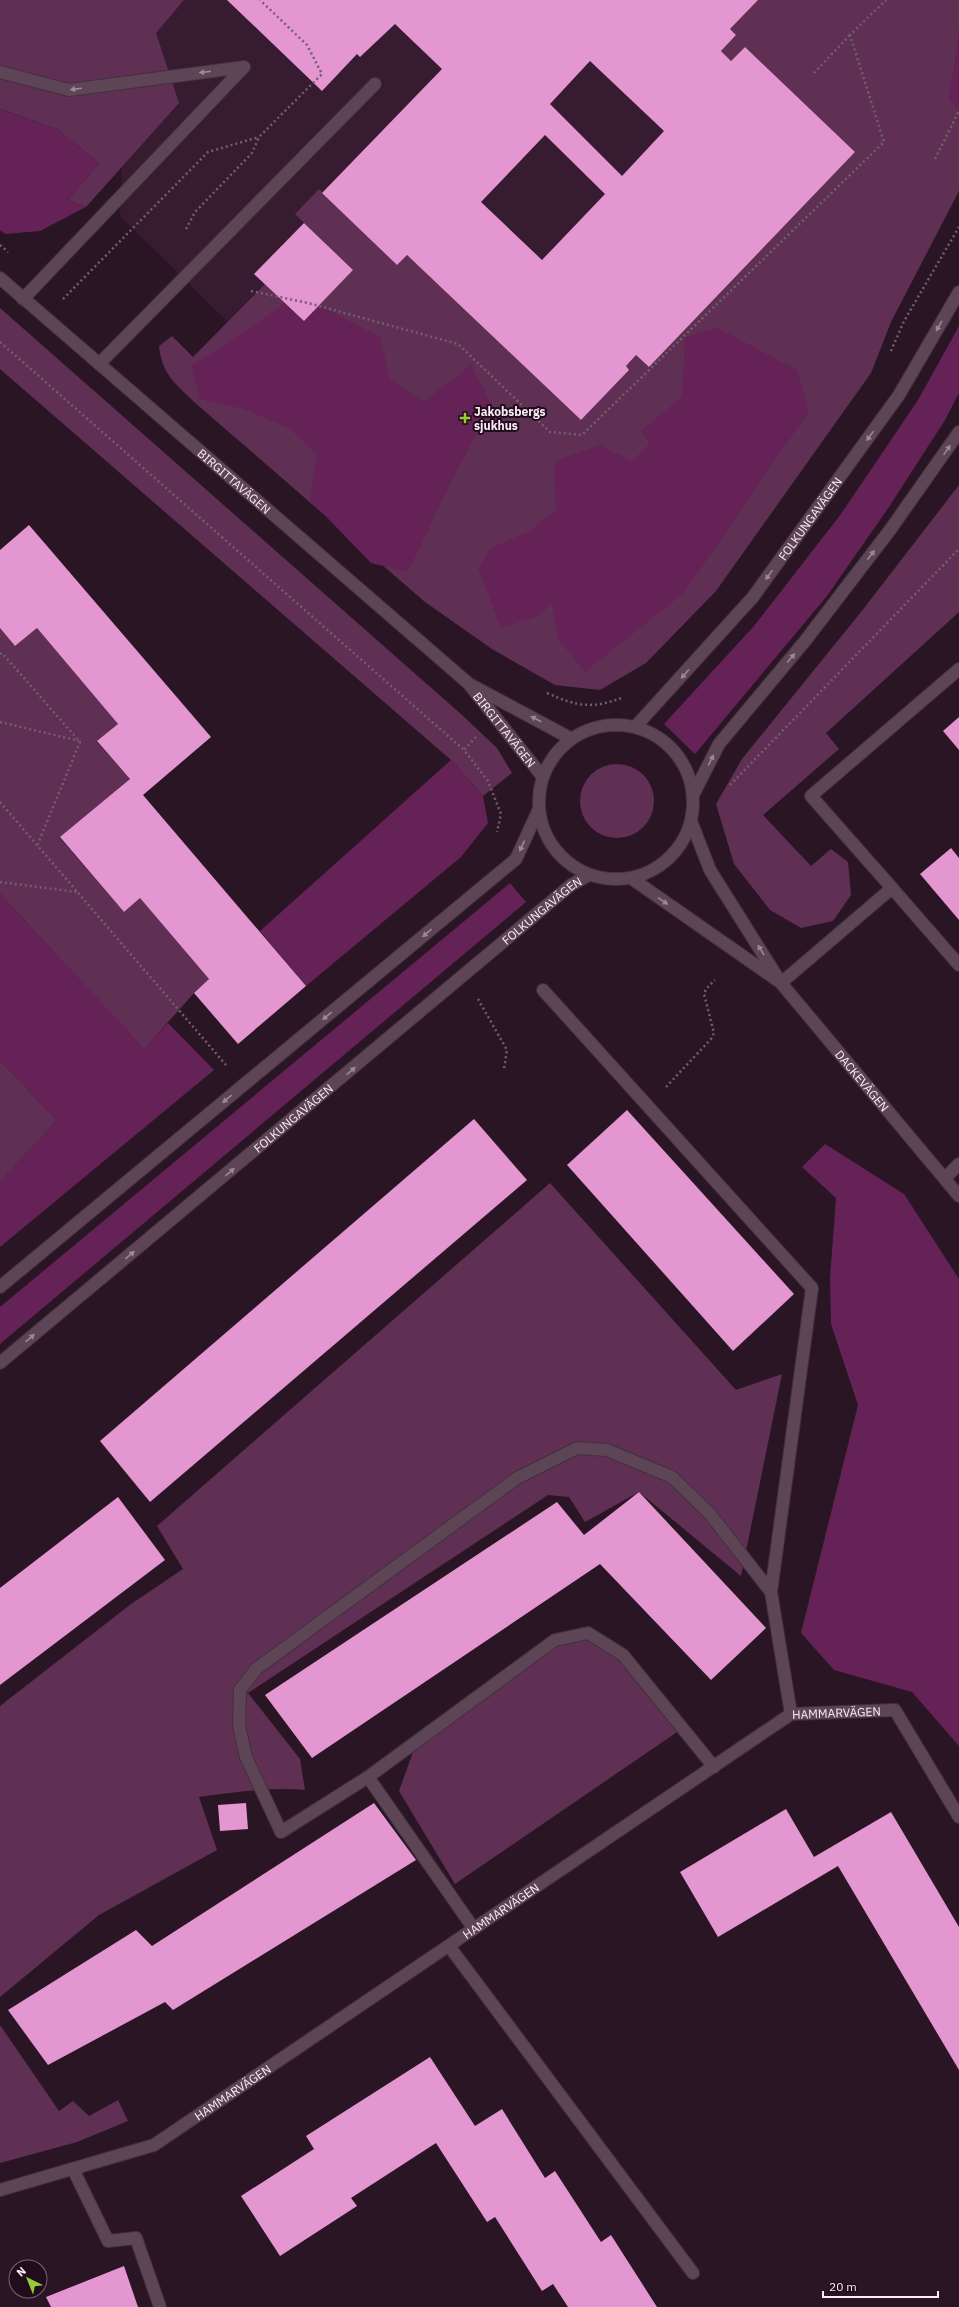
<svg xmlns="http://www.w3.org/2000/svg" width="959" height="2307" font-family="'IBM Plex Sans',sans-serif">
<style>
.built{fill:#371b30}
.green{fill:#5f3054}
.forest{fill:#652256}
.building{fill:#e396cf;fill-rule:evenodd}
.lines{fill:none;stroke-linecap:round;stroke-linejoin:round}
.service-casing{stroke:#41313d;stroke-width:14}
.minor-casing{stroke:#41313d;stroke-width:14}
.path{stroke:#725f6d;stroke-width:2.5;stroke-dasharray:2 3;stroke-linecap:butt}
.service{stroke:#5d4556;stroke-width:12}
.minor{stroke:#5d4556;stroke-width:12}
.oneway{fill:#9d8896}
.poi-dot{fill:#98cb37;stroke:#200c1b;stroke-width:1.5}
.labels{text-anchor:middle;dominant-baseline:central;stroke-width:4;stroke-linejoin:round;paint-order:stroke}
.poi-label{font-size:12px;font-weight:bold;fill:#fcecf7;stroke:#200c1b;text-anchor:start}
.street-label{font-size:12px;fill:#fcecf7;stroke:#200c1b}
</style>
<rect width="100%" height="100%" fill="#2a1525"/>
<path class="built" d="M128,0H959V43L470,561L120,216Z"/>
<g class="green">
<path d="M0,0H184L156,33L179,103L86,207L68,200L99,163L57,129L0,109Z"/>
<path d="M758,0H959V191L891,322L871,373L716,591L646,663L600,690L555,685L492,649L425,602L193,401C174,382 162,374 159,346L172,336L193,357L265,284L304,321L353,270L295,214L319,189L397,265L407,255L581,420L629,370L626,366L636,355L649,367L855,152L745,47L731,61L721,51L736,35L730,29Z"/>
<path d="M0,308L462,715L497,748L512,773L483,796L451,760L0,369Z"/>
<path d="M959,485V612L826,733L839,749L763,815L811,866L831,849L848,862L851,895L833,921L801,928L770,910L734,864L716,804L742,759L861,612Z"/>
<path d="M0,628L15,646L37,628L118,724L97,742L130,779L60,838L124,912L140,898L209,979L194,993L144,1049L0,894Z"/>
<circle cx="617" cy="801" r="37"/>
<path d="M0,1061L57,1120L0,1182Z"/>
<path d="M550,1183L736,1390L782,1374L741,1576L639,1492L585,1522L569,1497L548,1495L248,1693L300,1759L305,1790C270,1787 234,1792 199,1797L217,1850L99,1915L0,1997V1706L131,1604L183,1569L157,1526Z"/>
<path d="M588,1633L623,1655L683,1728L455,1884L399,1791L417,1741L555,1640Z"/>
<path d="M0,2025L59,2111L73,2101L89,2116L118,2100L128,2121L77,2142L0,2163Z"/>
</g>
<g class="forest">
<path d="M959,30V109L949,100Z"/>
<path d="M0,109L57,129L99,163L68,200L86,207L40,231L5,234L0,230Z"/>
<path d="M297,294L380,337L390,379L423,402L471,365L492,405L450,484L408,572L371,563L310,500L317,455L290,429L244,409L200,399L191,366L253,326Z"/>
<path d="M959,326V393L945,420L889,507L827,596L695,754L664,724L754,626L841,514L918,400Z"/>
<path d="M718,328L797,370L809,411L684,593L585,672L558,639L552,604L538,616L501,628L478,568L490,549L531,530L556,509L554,462L599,445L632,461L650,443L641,431L682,397L685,337Z"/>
<path d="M451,760L483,796L488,823L461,857L306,986L260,931Z"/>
<path d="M510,883L526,902L0,1344V1307Z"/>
<path d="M0,894L144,1048L168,1023L214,1070L0,1247V1182L56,1120L0,1061Z"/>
<path d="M825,1144L904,1194L959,1279V1746L912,1692L834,1670L801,1633L858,1405L831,1324L830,1278L836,1198L802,1167Z"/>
</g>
<g class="building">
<path d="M227,0H758L730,29L736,35L721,51L731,61L745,47L855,152L649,367L636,355L626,366L629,370L581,420L407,255L397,265L322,193L442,69L395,24L360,57L357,54L322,91ZM590,61L664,131L622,176L550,104ZM545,135L605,194L542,260L481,202Z"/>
<path d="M304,223L353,270L304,321L254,274Z"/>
<path d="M29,525L211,737L143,795L306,986L238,1044L194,993L209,979L140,898L124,912L60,837L130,779L97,741L118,724L37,628L15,646L0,628V550Z"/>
<path d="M959,717V750L943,731Z"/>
<path d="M951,848L959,858V920L920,874Z"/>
<path d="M627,1110L794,1294L733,1351L567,1165Z"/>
<path d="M474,1119L527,1180L150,1502L100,1441Z"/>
<path d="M639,1492L766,1628L711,1680L600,1564L312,1758L265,1695L557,1502L584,1535Z"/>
<path d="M118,1497L165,1560L0,1685V1588Z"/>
<path d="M246,1803L248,1829L220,1831L218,1805Z"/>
<path d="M374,1803L416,1860L173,2010L165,2002L48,2065L8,2010L136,1930L152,1946Z"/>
<path d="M786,1809L814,1857L891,1812L959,1927V2070L838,1866L718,1937L680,1872Z"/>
<path d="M430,2057L475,2126L502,2109L545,2178L555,2171L601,2242L611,2235L657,2307H568L553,2284L542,2291L495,2217L487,2222L436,2143L351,2198L357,2206L280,2256L241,2196L314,2149L306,2136Z"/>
<path d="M124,2266L138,2307H51L46,2297Z"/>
</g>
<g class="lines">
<g class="service-casing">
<g id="service">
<path d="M0,72L69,90L244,67"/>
<path d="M23,299L244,67"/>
<path d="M99,364L375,84"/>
<path d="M892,888L811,796L959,669"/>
<path d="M781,983L892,888L959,965"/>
<path d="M543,990L812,1288L771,1592L791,1714"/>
<path d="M714,1767L623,1655L588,1633L555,1640L368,1777L281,1832L246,1757L239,1726L240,1690L256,1669L517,1478L577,1448L607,1450L672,1477L710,1514L771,1592"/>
<path d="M368,1777L474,1929"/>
</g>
</g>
<g class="minor-casing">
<g id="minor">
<path id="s1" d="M0,278L468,683L542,776"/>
<path d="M471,685L570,738"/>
<circle cx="616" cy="802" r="77"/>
<path id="s2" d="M636,726L753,597L899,395L959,292"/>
<path d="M693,795L719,744L805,641L890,530L959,432"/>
<path id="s3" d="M691,821L710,870L781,983L959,1196"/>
<path d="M631,878L777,980"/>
<path d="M945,1178L959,1164"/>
<path d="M0,1287L516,859L538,811"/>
<path id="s4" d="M0,1363L571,885L589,875"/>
<path d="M449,1946L693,2273"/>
<path d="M73,2169L108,2241L136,2238L160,2307"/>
<path id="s5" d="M0,2190L154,2145L791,1714L895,1710L959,1817"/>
</g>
</g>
<g class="path">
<path d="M814,73L850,35"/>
<path d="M935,159L959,111"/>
<path d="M186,229L195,212L252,153L259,137L322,74L307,45L260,0"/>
<path d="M0,245L8,252"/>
<path d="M251,291L308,303L458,344L550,432L582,435L884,142L850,35L886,0"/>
<path d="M63,299L208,152L259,137"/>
<path d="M0,342L464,750"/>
<path d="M891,351L904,321L959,227"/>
<path d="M0,654L2,653L80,742L37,846"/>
<path d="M547,693C578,707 593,709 624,697"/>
<path d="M0,722L79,741"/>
<path d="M476,737L464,750L488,781L501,814L497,832"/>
<path d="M730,785L959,549"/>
<path d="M0,802L226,1065"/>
<path d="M0,882L77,892"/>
<path d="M478,999L507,1050L504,1069"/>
<path d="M666,1087L711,1039L714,1033L704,994L706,989L715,980"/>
</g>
<use href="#service" class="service"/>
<use href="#minor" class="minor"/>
</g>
<defs><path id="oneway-solid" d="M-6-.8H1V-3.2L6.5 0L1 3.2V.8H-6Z"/></defs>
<g class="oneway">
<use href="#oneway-solid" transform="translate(205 72) rotate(173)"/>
<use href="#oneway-solid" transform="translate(76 89) rotate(173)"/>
<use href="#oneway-solid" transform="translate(939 326) rotate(120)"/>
<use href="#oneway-solid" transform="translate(870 436) rotate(126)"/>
<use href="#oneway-solid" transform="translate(947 450) rotate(-55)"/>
<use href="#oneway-solid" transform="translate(871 555) rotate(-53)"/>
<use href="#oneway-solid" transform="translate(769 575) rotate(126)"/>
<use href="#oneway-solid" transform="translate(791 658) rotate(-50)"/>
<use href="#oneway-solid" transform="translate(685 674) rotate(131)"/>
<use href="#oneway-solid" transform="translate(536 719) rotate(-152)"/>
<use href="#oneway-solid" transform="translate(711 760) rotate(-63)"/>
<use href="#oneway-solid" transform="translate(522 846) rotate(115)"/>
<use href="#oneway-solid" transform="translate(663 901) rotate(35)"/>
<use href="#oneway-solid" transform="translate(427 933) rotate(140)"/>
<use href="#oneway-solid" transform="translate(761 950) rotate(-122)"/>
<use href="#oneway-solid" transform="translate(327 1016) rotate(140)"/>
<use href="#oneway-solid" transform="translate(351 1071) rotate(-40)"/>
<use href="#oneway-solid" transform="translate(227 1099) rotate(140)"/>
<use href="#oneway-solid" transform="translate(230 1172) rotate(-40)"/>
<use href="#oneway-solid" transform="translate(130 1255) rotate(-40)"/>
<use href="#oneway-solid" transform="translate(30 1338) rotate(-40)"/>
</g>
<path class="poi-dot" d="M463 412h4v4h4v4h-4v4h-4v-4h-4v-4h4z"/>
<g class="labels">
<g class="poi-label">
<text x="474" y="411">Jakobsbergs<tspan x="474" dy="14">sjukhus</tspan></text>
</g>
<g class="street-label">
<text stroke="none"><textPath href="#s1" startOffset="310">BIRGITTAVÄGEN</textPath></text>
<text stroke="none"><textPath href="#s2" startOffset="271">FOLKUNGAVÄGEN</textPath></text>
<text stroke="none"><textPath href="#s1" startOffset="678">BIRGITTAVÄGEN</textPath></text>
<text stroke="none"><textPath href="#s4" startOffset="706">FOLKUNGAVÄGEN</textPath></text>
<text stroke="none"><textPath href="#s3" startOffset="313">DACKEVÄGEN</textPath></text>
<text stroke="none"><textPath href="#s4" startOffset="382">FOLKUNGAVÄGEN</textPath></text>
<text stroke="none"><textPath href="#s5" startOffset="975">HAMMARVÄGEN</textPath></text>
<text stroke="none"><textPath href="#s5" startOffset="579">HAMMARVÄGEN</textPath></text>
<text stroke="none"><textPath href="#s5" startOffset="255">HAMMARVÄGEN</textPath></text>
</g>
</g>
<g transform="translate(28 2279) rotate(317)"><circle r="19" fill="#200c1b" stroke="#786673"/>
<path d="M0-3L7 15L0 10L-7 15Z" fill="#98cb37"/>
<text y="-6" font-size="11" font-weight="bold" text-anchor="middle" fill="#fcecf7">N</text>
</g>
<path d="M823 2291v6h115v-6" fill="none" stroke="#fcecf7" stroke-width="2"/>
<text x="829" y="2291" font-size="12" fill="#fcecf7" stroke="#200c1b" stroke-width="3" paint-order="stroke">20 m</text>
</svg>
